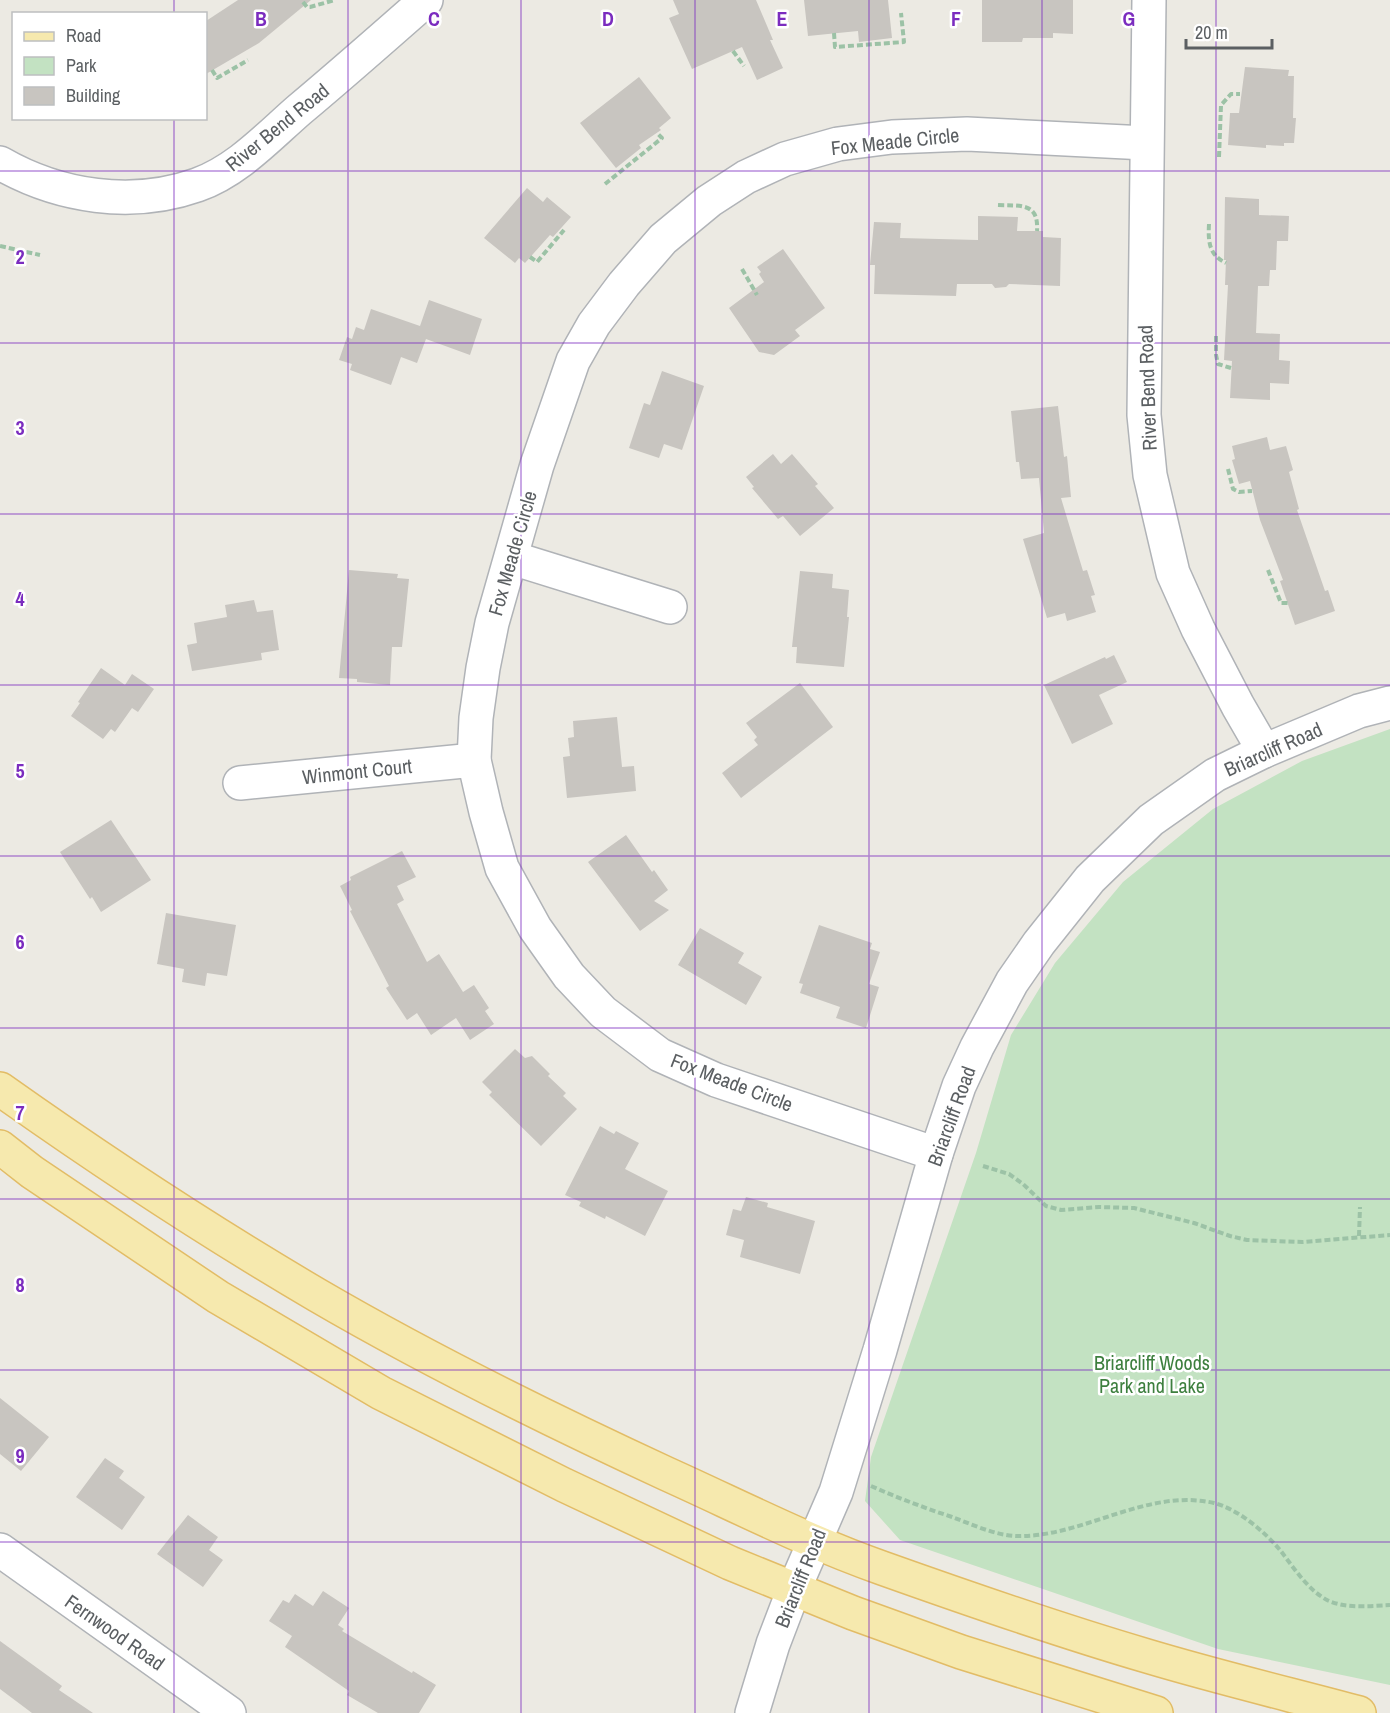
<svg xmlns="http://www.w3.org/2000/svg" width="1390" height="1713" font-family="'Archivo Narrow',sans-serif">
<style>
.green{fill:#c3e2c2}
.building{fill:#c8c5c0}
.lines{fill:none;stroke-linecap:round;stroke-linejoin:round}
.street-casing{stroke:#b0b3b7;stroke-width:36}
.secondary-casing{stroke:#b0b3b7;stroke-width:36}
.primary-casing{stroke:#e2bc66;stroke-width:36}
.path{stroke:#9cc2a6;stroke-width:4;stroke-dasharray:6 3;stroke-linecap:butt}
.street{stroke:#fff;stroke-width:33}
.secondary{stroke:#fff;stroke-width:33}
.primary{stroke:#f6e9ae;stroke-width:33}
.grid{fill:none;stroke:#7b2cbf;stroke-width:1.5;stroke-opacity:0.55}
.labels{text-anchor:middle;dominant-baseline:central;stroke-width:5;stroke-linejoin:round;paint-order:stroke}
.street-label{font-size:20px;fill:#5b5f62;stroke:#fff}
.park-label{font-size:20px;fill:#3d7f3e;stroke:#fff}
.grid-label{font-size:20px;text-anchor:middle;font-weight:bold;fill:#7b2cbf;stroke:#fff;stroke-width:5;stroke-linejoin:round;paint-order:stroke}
</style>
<rect width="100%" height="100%" fill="#eceae3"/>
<path class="green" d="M1390,729V1685L1218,1649L900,1540L865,1501L871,1457L976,1153L1011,1035L1055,963L1123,882L1213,809L1302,761Z"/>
<g class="building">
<path d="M238,0H311L259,43L206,74V21Z"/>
<path d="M673,0H756L773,40H770L783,68L757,80L742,47L692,69L669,18L679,14Z"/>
<path d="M804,0H888L892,38L859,42L858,31L808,36Z"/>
<path d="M982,0H1073V34L1053,33V38H1023L1022,42H982Z"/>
<path d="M1245,67L1289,70L1288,76H1294L1293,118H1296L1294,143H1284V146L1266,145V148L1228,145L1230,113H1239Z"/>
<path d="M639,77L671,118L659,128L661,130L639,145L641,148L616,168L580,123Z"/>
<path d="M527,188L543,202L547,197L571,217L553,237L550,235L525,263L519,258L515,263L484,238Z"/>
<path d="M1225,197L1259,199V215L1289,216L1288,241H1277L1276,270H1270L1269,286H1258L1256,333L1280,334L1279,360L1290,361L1289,384L1270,383V400L1230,398L1232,361L1224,360L1228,285H1225L1226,260H1224Z"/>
<path d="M978,216L1018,217L1017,231H1043V237L1061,238L1060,286L1009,284L1006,287L995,288L992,284H957L956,296L874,294L875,265H870L874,222L901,223L900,238L978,240Z"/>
<path d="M783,249L825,308L795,330L800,336L774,355L759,352L729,308L764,282L759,274L761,272L757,267Z"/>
<path d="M429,300L482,319L470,355L426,339L417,363L401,357L391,385L350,370L352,364L339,360L347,337L352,339L356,327L364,330L371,309L420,326Z"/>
<path d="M662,371L704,386L682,450L664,444L659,458L629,448L644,403L650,405Z"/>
<path d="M1058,406L1064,457L1067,456L1071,497L1061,498L1083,571L1087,570L1095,595L1091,596L1096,612L1067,621L1065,613L1047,618L1023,539L1044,533L1039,478L1021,479L1019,462H1016L1011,411Z"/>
<path d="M1267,437L1270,450L1286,446L1293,470L1289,472L1299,509L1297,510L1325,591L1328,590L1335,611L1295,625L1280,581L1283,580L1260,520L1250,481L1239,484L1232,460L1235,459L1232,446Z"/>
<path d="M773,454L781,464L792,454L818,484L815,486L834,508L800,536L783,516L778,519L752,488L754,487L746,477Z"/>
<path d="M349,570L398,574L397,578L409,579L402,647H392L390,685L357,682V679L339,678Z"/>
<path d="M800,571L833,574L832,588L849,590L847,617H849L844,667L796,663L797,647H792Z"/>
<path d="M254,600L257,612L273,610L279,650L261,653L262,660L192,671L187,645L197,643L194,623L227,617L225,605Z"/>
<path d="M1114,655L1127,682L1099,695L1113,724L1072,744L1044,685L1105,657L1106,659Z"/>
<path d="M101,668L125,685L132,674L154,689L138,712L132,708L115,732L111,729L103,739L71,716L80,703L78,702Z"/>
<path d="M800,683L833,727L741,798L722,773L758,745L754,740L757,737L746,723Z"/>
<path d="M617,717L622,767L634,766L636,791L567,798L563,757L570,756L568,738L574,737L573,721Z"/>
<path d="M111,820L151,880L101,912L92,897L90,899L60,852Z"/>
<path d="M626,835L652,872L654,870L668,890L654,901L669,910L640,931L588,862Z"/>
<path d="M402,851L416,877L397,886L404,900L397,904L427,962L439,954L463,992L474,985L489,1008L485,1011L494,1024L470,1040L456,1018L431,1035L417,1013L407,1020L386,988L389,986L350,911L352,910L340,886L351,880L350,877Z"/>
<path d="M166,913L236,925L227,976L207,973L205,986L182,982L184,969L157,964Z"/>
<path d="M819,925L872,943L870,949L880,952L869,984L879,987L866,1028L836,1018L840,1007L800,993L803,984L799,983Z"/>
<path d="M700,928L744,953L738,963L762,977L746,1005L678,965Z"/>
<path d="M515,1049L525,1058L532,1056L550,1074L548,1076L566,1093L563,1096L577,1109L541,1146L489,1095L492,1092L482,1082Z"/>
<path d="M600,1126L614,1134L616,1131L639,1143L625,1169L668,1191L645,1236L606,1216L605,1219L579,1206L581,1202L565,1195Z"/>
<path d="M746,1197L768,1203L767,1207L815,1221L800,1274L740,1257L744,1240L726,1235L733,1209L741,1211Z"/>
<path d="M0,1398L49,1437L21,1471L0,1454Z"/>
<path d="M105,1458L124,1471L119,1478L145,1497L122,1530L76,1497Z"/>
<path d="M188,1515L218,1537L209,1550L223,1560L203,1587L157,1554Z"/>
<path d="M323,1591L349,1608L338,1625L344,1629L342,1631L412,1673L413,1671L436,1685L419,1713H378L347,1695L349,1691L285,1647L292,1636L269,1621L283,1600L289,1603L295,1594L313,1606Z"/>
<path d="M0,1641L62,1686L59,1690L93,1713H32L0,1689Z"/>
</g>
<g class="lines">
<g class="street-casing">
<g id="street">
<path d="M1149,0L1144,415L1150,475L1173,573L1198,629L1238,706L1264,751"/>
<path d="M0,163C59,197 132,208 197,185C237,171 268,137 299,110C342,74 384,37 426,0"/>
<path d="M512,558L670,607"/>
<path d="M240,783L474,760"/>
<path d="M936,1154L716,1080L660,1055L603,1012L569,976L535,928L502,868L486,812L474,760L476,718L483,668L492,623L537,465L573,361L594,324L624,284L663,239L709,201L746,177L785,159L838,144L892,137L967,134L1146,143"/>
<path d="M0,1550L229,1713"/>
<path d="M752,1713L773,1644L794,1589"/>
</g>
</g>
<g class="secondary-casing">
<path id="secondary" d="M794,1589L836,1492L880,1350L936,1154L959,1086L977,1047L1012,982L1039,943L1090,879L1151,820L1215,775L1264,751L1359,711L1390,703"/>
</g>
<g class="primary-casing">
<g id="primary">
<path d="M0,1089C103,1162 208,1231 317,1295C430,1361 548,1419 667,1474C738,1506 808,1542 882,1568C969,1599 1058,1630 1147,1656C1217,1677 1288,1694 1359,1713"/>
<path d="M0,1147L32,1172L218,1297L381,1393L564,1485L730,1563L853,1613L961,1652L1156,1713"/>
</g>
</g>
<g class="path">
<path d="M303,2L307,7H310L335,0"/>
<path d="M834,33L835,47L904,42L901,13"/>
<path d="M733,51L744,66"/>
<path d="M212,70L217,78L248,60"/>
<path d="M95,118V119"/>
<path d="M1219,157L1221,105L1231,94H1240"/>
<path d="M605,184L662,138L657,133"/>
<path d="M998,205C1020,206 1039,202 1037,231"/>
<path d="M1209,224C1208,242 1209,255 1226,263"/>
<path d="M0,246L40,255"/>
<path d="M530,257L537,262L564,230"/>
<path d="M742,269L757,295"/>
<path d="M1216,336V355L1218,364L1231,368"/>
<path d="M1228,469L1233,489L1239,492L1252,491"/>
<path d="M1268,570L1281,603H1288"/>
<path d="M983,1166L1009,1174L1023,1184L1046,1206L1061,1210L1099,1207L1134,1208L1194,1223L1230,1236L1247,1240L1302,1242L1390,1235"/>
<path d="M1359,1236L1360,1207"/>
<path d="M871,1486C898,1498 925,1508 952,1517C974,1525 998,1537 1022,1536C1087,1535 1148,1488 1214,1503C1238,1509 1265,1532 1280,1550C1294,1568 1307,1589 1327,1600C1345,1609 1371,1606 1390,1605"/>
</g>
<use href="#street" class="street"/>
<use href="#secondary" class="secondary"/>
<use href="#primary" class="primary"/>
</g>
<path class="grid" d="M174,0V14M348,0V1713M521,0V1713M695,0V1713M869,0V1713M1042,0V1713M1216,0V1713M174,118V1713M0,171H1390M0,343H1390M0,514H1390M0,685H1390M0,856H1390M0,1028H1390M0,1199H1390M0,1370H1390M0,1542H1390"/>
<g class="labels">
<g class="street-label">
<text transform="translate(277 127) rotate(-39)">River Bend Road</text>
<text transform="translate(895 141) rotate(-6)">Fox Meade Circle</text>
<text transform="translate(1147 388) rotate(-92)">River Bend Road</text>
<text transform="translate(512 553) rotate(-74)">Fox Meade Circle</text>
<text transform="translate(1273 749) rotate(-24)">Briarcliff Road</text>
<text transform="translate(357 771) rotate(-6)">Winmont Court</text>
<text transform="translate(732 1082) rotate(21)">Fox Meade Circle</text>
<text transform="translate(951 1116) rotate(-70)">Briarcliff Road</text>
<text transform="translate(800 1578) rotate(-68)">Briarcliff Road</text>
<text transform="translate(115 1632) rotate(35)">Fernwood Road</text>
</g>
<g class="park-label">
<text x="1152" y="1362">Briarcliff Woods<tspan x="1152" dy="23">Park and Lake</tspan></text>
</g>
</g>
<g class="grid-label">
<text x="261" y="26">B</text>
<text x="434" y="26">C</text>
<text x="608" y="26">D</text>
<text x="782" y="26">E</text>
<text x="956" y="26">F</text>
<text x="1129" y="26">G</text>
<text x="20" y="264">2</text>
<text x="20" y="435">3</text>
<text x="20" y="606">4</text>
<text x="20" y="778">5</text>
<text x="20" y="949">6</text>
<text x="20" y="1120">7</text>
<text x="20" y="1292">8</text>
<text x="20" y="1463">9</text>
</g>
<rect x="12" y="12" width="195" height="108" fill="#ffffff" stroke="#bdbfc0" stroke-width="1.5"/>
<rect x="24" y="32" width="30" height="9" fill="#f6e9ae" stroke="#bdbfc0" stroke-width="1.5"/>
<text x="66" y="42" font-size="18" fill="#5b5f62">Road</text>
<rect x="24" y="57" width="30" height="18" fill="#c3e2c2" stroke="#bdbfc0" stroke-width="1.5"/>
<text x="66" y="72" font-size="18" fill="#5b5f62">Park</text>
<rect x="24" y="87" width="30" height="18" fill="#c8c5c0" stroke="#bdbfc0" stroke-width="1.5"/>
<text x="66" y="102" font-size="18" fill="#5b5f62">Building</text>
<path d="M1186 39v9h86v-9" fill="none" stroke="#5b5f62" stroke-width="3"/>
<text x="1195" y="39" font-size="18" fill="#5b5f62" stroke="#ffffff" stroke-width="4.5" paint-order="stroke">20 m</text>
</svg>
